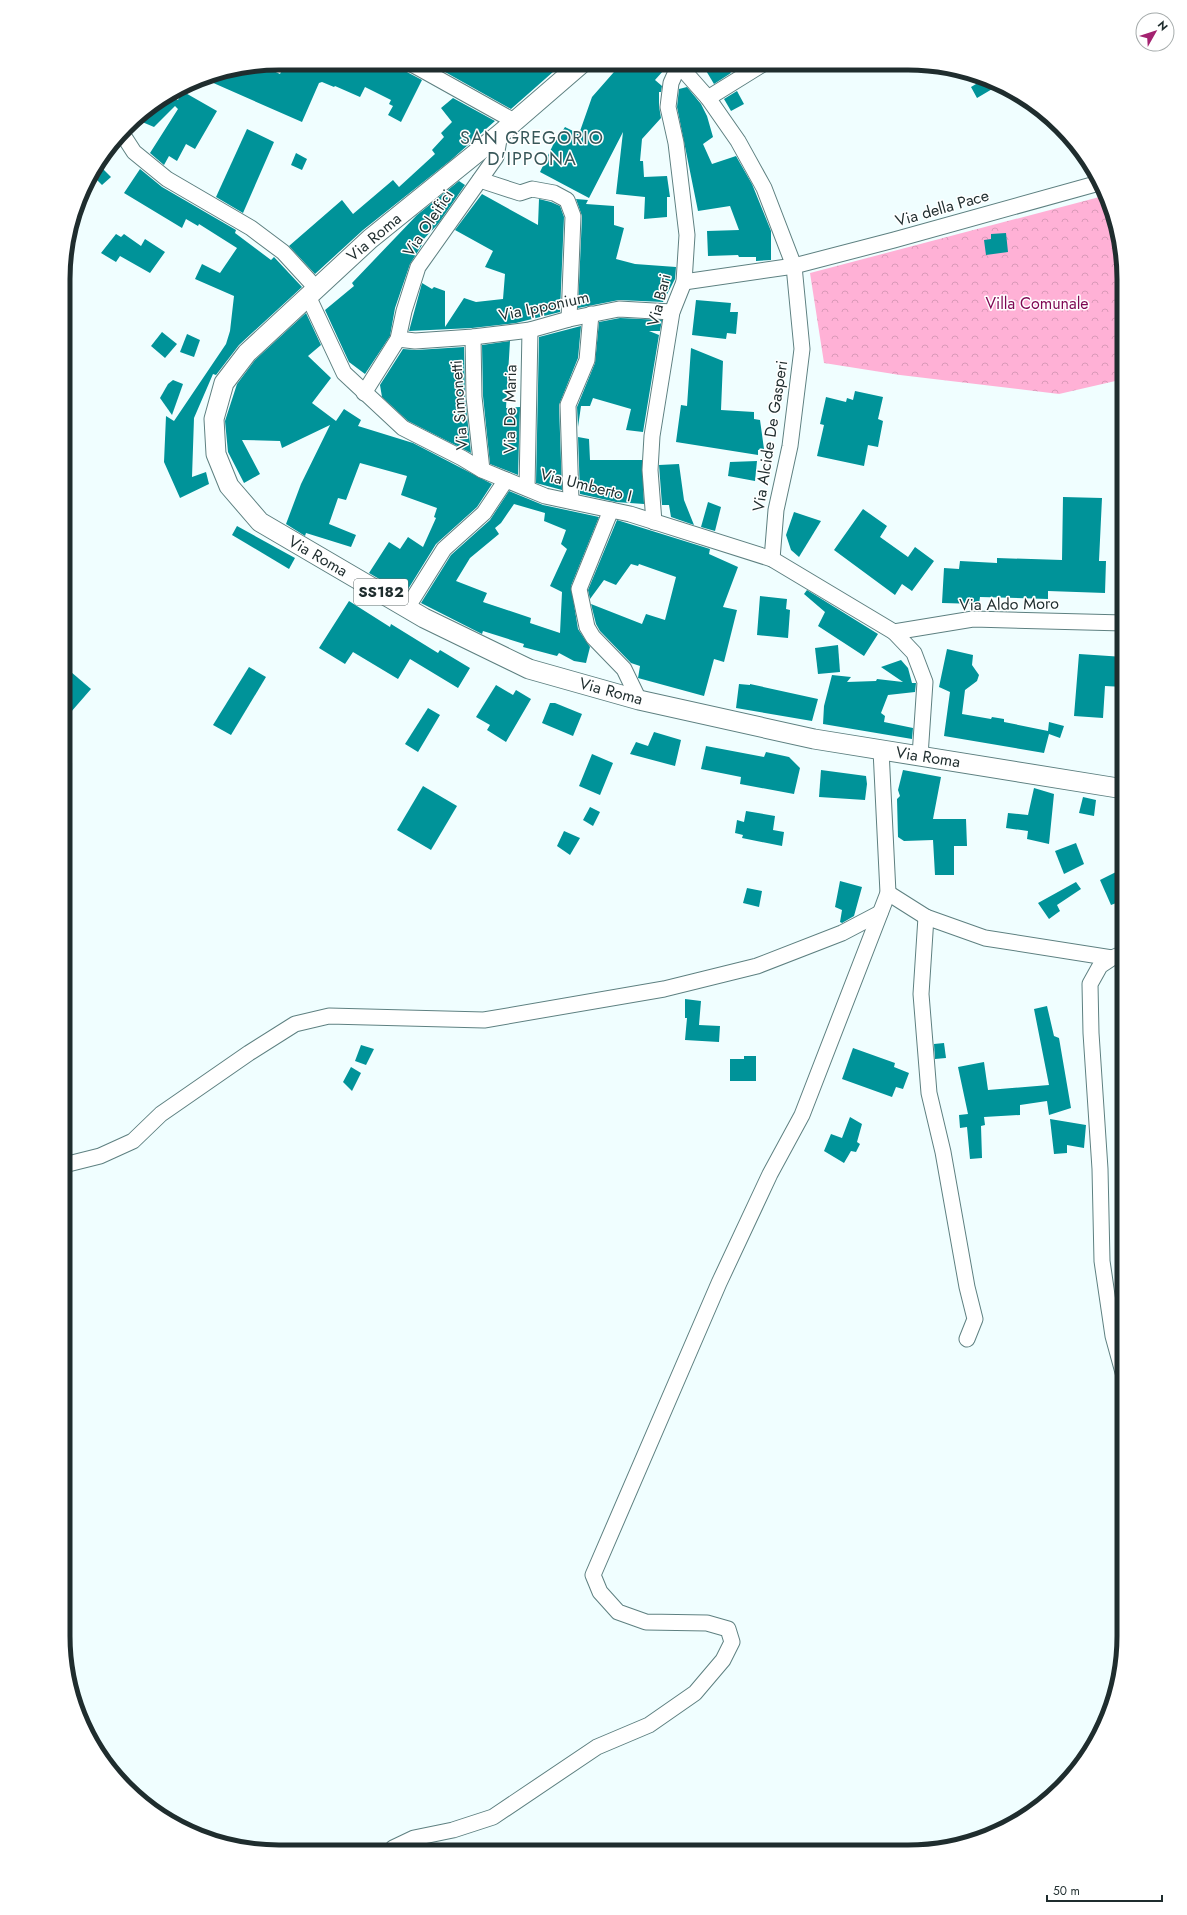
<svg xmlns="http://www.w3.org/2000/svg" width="1187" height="1915" font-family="Jost,sans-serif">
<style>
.park{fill:url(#park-crowns)}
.building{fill:#009399;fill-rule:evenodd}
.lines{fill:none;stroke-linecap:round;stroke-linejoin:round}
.minor-casing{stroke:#5e8081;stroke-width:17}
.major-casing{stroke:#5e8081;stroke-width:21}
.minor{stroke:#fff;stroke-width:15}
.major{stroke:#fff;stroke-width:19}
.labels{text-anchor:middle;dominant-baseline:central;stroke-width:3;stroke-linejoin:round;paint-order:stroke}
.shield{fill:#fff;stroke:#626c6d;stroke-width:1}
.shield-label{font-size:15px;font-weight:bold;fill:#1f2d2e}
.street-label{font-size:16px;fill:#1f2d2e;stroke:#fff}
.park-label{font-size:16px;fill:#7d0752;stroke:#fff}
.quarter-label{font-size:18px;letter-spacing:1px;fill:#38585a;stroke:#fff}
.rim{fill:none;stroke:#1f2d2e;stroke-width:5}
</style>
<defs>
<pattern id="park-crowns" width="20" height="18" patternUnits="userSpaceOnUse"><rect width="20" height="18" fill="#ffb1d6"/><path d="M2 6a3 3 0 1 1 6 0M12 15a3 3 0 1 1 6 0" fill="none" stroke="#da99b8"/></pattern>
</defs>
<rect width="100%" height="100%" fill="#f0feff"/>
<path class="park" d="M1107,195L1124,279V379L1059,394L900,375L824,363L810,273Z"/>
<g class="building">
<path d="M285,63H341L362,72L366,63H401L405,71L422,80L401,122L388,115L393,106L389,104L391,100L365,87L360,97L335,86L334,87L322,82L319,83L302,122L202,78L263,66L280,74Z"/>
<path d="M429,63L494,64H562L511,109Z"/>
<path d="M621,64H658L663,71L655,80L662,86L661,92H659V106L661,118L642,139L640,161H643L644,177L667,176L670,197H667V217L644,219L645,197L616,194L623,132L589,198L540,172L553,145L565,127L579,134L592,97Z"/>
<path d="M702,64H725L731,73L714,84Z"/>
<path d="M982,77L999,85L977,98L971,87L976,84L975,82Z"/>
<path d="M687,87L701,104L707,116L713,137L703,144L712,164L736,156L752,184L771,231V260L756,261V257H739L738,255L708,256L707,231L739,230L730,206L698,211L677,107L679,89Z"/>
<path d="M182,91L217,111L195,149L186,144L177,161L169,156L164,165L150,153L178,109L175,106L154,127L135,119L170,96L178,100Z"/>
<path d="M737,91L744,104L731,111L724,99Z"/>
<path d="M453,98L495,121L451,160L363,230L315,274L289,246L342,200L353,214L393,180L399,187L435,154L432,150L444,137L441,133L452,122L441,108Z"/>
<path d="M247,129L274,142L243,213L216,197Z"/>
<path d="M296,153L307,159L302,170L291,165Z"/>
<path d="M99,165L111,177L102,185L92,175Z"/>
<path d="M140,169L162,187L236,230L235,233L271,260L274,257L302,287L239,345L216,375L213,374L194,418L192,477L206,472L209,484L180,498L164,462L166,416L174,421L226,344L230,331L234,296L195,279L202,264L220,273L237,248L199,224L198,226L186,219L182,228L124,193Z"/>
<path d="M459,181L465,185L438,224L420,243L422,245L410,264L395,308L390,336L365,374L349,362L325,310L354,286L352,283L417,215Z"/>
<path d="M482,194L538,225L539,199L551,202L560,206L564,217L560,312L516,323L472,328L409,331L422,283L432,289L434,287L445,291V327L464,298L476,302L503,299L505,274L485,267L493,251L455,230Z"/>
<path d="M576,199L588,200L586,204L614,206V225L624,228L616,259L635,264L676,267L675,279L663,302L619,300L578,308L582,216Z"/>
<path d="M1006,233L1008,252L986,255L984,240L991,239V234Z"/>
<path d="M116,234L121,237L124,234L141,246L145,239L165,252L150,273L120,256L116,262L101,253Z"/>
<path d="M696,300L731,303L730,312H738L736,334L727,333L726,339L692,335Z"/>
<path d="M306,313L321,345L308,356L331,378L312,403L336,421L344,409L361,420L358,426L413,443L492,484L477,507L436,544L405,594L369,573L389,542L400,549L408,537L423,547L436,518L434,517L437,508L401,495L407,476L360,463L346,500L338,498L329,524L356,535L351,547L306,533L305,536L286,524L301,484L330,425L282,448L280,441L242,440L260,474L244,483L228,452L225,421L237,384L255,360Z"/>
<path d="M620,318L662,320L660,331H649L659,335L643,432L626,430L631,409L593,398L590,406H581L578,427L577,407L595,363L599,322Z"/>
<path d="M581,326L578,358L559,405L562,490L536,483L539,337Z"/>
<path d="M162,332L177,344L165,358L151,346Z"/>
<path d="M187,334L200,340L194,357L180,352Z"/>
<path d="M510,341L506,408L520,407L518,475L490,464L483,396L482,345Z"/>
<path d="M464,347L465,397L471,453L408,421L382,397L380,385L403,349L416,350Z"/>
<path d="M691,348L723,361L721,410L754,412V419L760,420L764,449L758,450V455L676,442L681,405L687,406Z"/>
<path d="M173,380L183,384L172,415L160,398L168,384Z"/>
<path d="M855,391L883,397L878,419L883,421L878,447L868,445L864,466L817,456L824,425L820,424L826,397L846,402L847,398L853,400Z"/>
<path d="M578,437L589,439L590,460H642L644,504L616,502L580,494Z"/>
<path d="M757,461L755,481L728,476L730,462Z"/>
<path d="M679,464L684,500L694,525L671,517L669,505H662L659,465Z"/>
<path d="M509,491L543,505L599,517L571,586L578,629L590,647L586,663L574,661L559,653L557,656L523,647L524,644L483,631L482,634L421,603L451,555L490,520ZM514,504L545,513L544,521L566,530L561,544L567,549L550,586L562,592L560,633L530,623L531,618L483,602L487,593L456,581L470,558L499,534L495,528L501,523Z"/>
<path d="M1063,497L1102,498L1099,561H1106L1105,593L1048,591V599L980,597L979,604L942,603L944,568L959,569L960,561L997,563V558L1062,560Z"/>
<path d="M708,502L721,507L715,531L701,527Z"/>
<path d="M863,509L887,526L880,537L908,557L915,547L934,561L912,591L902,584L895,595L834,550Z"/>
<path d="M794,512L821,521L799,557L791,550L786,535Z"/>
<path d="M617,520L710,549L709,554L738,567L723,607L737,610L724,662L714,659L704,696L638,678L640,666L631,663L600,631L596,624L591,604L642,624L646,614L665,620L676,577L639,564L638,566L631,564L616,585L604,580L590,599L588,590Z"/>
<path d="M237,526L295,558L289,569L232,535Z"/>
<path d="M807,590L878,634L864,656L818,626L825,612L804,594Z"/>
<path d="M760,596L787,599L786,609L790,610L788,638L757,635Z"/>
<path d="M349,601L390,627L391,624L438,653L440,650L470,668L458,688L410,659L398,679L353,652L345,664L319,648Z"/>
<path d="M838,645L840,672L818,674L815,648Z"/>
<path d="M947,649L973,655L972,665L979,675L977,681L965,690L962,714L991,719L992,717L1004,719V722L1048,731L1049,722L1064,726L1060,738L1049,734L1044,753L944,736L950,692L939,687Z"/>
<path d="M1079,654L1124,657V687L1105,686L1103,718L1074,716Z"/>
<path d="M901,660L908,668L912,683H916L915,692L888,695L881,713L885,716L884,722L913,728L912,739L823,724L824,706L832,675L851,677L847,682L876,681L877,679L903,682L881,667Z"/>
<path d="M64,666L91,689L64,720Z"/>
<path d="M249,667L266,677L231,735L213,725Z"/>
<path d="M739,684L750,685V684L818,699L812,721L736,708Z"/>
<path d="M496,685L513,695L516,690L531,699L506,742L487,730L490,725L476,717Z"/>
<path d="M550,703H555L582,714L573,736L542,723Z"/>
<path d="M428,708L440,715L418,752L405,744Z"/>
<path d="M654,732L681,740L675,766L630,754L636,742L648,746Z"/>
<path d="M706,746L764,757L766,752L789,757L800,768L794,794L740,784L741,777L701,769Z"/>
<path d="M592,754L613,763L600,795L579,786Z"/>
<path d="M821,770L866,776L867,784L865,800L819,797Z"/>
<path d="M903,770L941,777L933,819H966L967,846H954V875H935L933,840L904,841L898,837L897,799L900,796L898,790Z"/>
<path d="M423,786L457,806L431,850L397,830Z"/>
<path d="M1034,788L1054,794L1049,844L1027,839L1028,831L1006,828L1008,813L1028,815Z"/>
<path d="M1083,797L1096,800L1094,816L1079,813Z"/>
<path d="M590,807L600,812L593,826L583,820Z"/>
<path d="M746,811L775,816L773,830L784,832L782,846L742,838L743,835L735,833L737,820L744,822Z"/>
<path d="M564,831L580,838L570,855L557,846Z"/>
<path d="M1076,843L1084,864L1064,874L1055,851Z"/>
<path d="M1124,868V900L1111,905L1100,880Z"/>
<path d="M840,881L862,887L854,916L842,923L840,922L842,910L835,907Z"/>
<path d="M1076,882L1081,889L1057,905L1060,911L1049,919L1038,903Z"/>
<path d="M747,888L762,891L759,907L743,903Z"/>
<path d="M685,999L701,1001L699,1025L720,1026L719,1042L685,1040L687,1018H685Z"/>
<path d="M1047,1006L1054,1036L1059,1038L1071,1108L1049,1115L1047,1101L1020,1105V1115L984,1117L985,1125L981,1126L982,1158L970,1159L967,1127L960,1128L959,1115L968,1114L958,1067L984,1062L988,1090L1049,1085L1034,1009Z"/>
<path d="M944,1043L946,1058L935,1059L934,1044Z"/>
<path d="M361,1045L374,1049L366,1065L355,1061Z"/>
<path d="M853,1048L895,1063L894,1067L909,1073L903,1089L896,1087L892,1097L842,1079Z"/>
<path d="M744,1056H756V1081H730V1059H744Z"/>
<path d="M351,1067L361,1073L352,1091L343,1082Z"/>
<path d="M850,1117L862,1124L857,1142L860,1144L856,1152L851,1151L844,1163L824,1151L831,1134L842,1138Z"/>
<path d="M1050,1119L1086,1125L1084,1148L1067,1145V1153L1054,1154Z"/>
</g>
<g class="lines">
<g class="minor-casing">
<g id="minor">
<path d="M410,63L514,121"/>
<path d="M678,64L708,98L738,141L764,188L794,266L802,349L790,446L776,510L772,559"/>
<path d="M708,98L763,64"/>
<path d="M123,135L134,152L167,179L251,228L283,252L316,288"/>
<path d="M480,180L520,193L532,189L554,193L567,200L573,216L569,319"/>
<path d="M684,282L794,266L894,240L1099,183"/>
<path d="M308,296L344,373L403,428L462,458L482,470L545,496L630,514L772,559L894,632L973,619L1124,623"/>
<path d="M473,337L474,397L482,470"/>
<path d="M398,339L415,341L473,337L530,330L569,319L619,309L672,312"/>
<path d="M364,393L398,339L404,311L418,267L496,157L500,134"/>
<path d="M527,488L530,330"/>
<path d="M571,501L568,405L587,360L591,314"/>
<path d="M611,510L579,589L587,627L593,637L624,669L639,700"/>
<path d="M654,522L650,470L652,436L672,312L684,282L687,235L676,143L668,107L671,83L679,65"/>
<path d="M407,608L444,549L484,513L506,480"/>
<path d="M894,632L914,653L925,682L920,756"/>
<path d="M888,893L926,917L985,938L1112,958"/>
<path d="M926,917L921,994L929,1093L943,1152L967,1287L975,1319L967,1339"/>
<path d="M64,1165L100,1156L133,1141L161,1114L249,1053L295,1024L329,1016L484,1020L664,989L757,966L842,933L880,913"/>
<path d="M1124,1376L1113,1336L1102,1261L1100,1169L1091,1033L1090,984L1100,966L1112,958L1124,953"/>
<path d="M392,1851L393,1848L414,1838L453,1830L493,1817L597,1747L649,1725L695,1693L723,1660L732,1642L728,1629L707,1623L646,1622L618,1612L600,1592L593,1575L719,1283L770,1174L802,1115L888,893L881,750"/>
</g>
</g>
<g class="major-casing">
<path id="major" d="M581,64L500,134L370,239L247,353L224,383L214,419L216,454L229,486L260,522L424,618L529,669L639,700L814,739L1124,789"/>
</g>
<use href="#minor" class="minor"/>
<use href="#major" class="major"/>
</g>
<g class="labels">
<rect class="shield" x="354" y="579" width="54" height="26" rx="3"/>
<g class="shield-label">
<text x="381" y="592">SS182</text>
</g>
<g class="street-label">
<text transform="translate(942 208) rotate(-16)">Via della Pace</text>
<text transform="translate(428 223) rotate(-56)">Via Oleifici</text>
<text transform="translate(374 237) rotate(-40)">Via Roma</text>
<text transform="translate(659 300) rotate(-76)">Via Bari</text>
<text transform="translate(544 306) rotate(-12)">Via Ipponium</text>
<text transform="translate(459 405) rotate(-94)">Via Simonetti</text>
<text transform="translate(510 409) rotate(-89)">Via De Maria</text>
<text transform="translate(770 436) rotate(-81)">Via Alcide De Gasperi</text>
<text transform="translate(586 485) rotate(14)">Via Umberto I</text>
<text transform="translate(318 556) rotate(30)">Via Roma</text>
<text transform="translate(1009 604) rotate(-1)">Via Aldo Moro</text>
<text transform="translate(611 691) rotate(15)">Via Roma</text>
<text transform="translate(928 757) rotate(9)">Via Roma</text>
</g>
<g class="park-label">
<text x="1037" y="303">Villa Comunale</text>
</g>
<g class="quarter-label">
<text x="532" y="138">SAN GREGORIO<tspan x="532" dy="21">D'IPPONA</tspan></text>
</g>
</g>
<path d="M0 0H1187V1915H0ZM279 70H908A209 209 0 0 1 1117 279V1636A209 209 0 0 1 908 1845H279A209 209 0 0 1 70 1636V279A209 209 0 0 1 279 70Z" fill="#fff" fill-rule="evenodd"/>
<path class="rim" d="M279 70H908A209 209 0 0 1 1117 279V1636A209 209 0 0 1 908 1845H279A209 209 0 0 1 70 1636V279A209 209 0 0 1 279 70Z"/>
<g transform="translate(1155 32) rotate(51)"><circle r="19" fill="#ffffff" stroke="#a5abab"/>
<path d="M0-3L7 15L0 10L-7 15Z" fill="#a42270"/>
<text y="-6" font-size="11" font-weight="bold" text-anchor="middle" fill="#1f2d2e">N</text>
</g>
<path d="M1047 1895v6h115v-6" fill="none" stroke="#1f2d2e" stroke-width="2"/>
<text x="1053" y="1895" font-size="12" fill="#1f2d2e" stroke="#ffffff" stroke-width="3" paint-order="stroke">50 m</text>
</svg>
